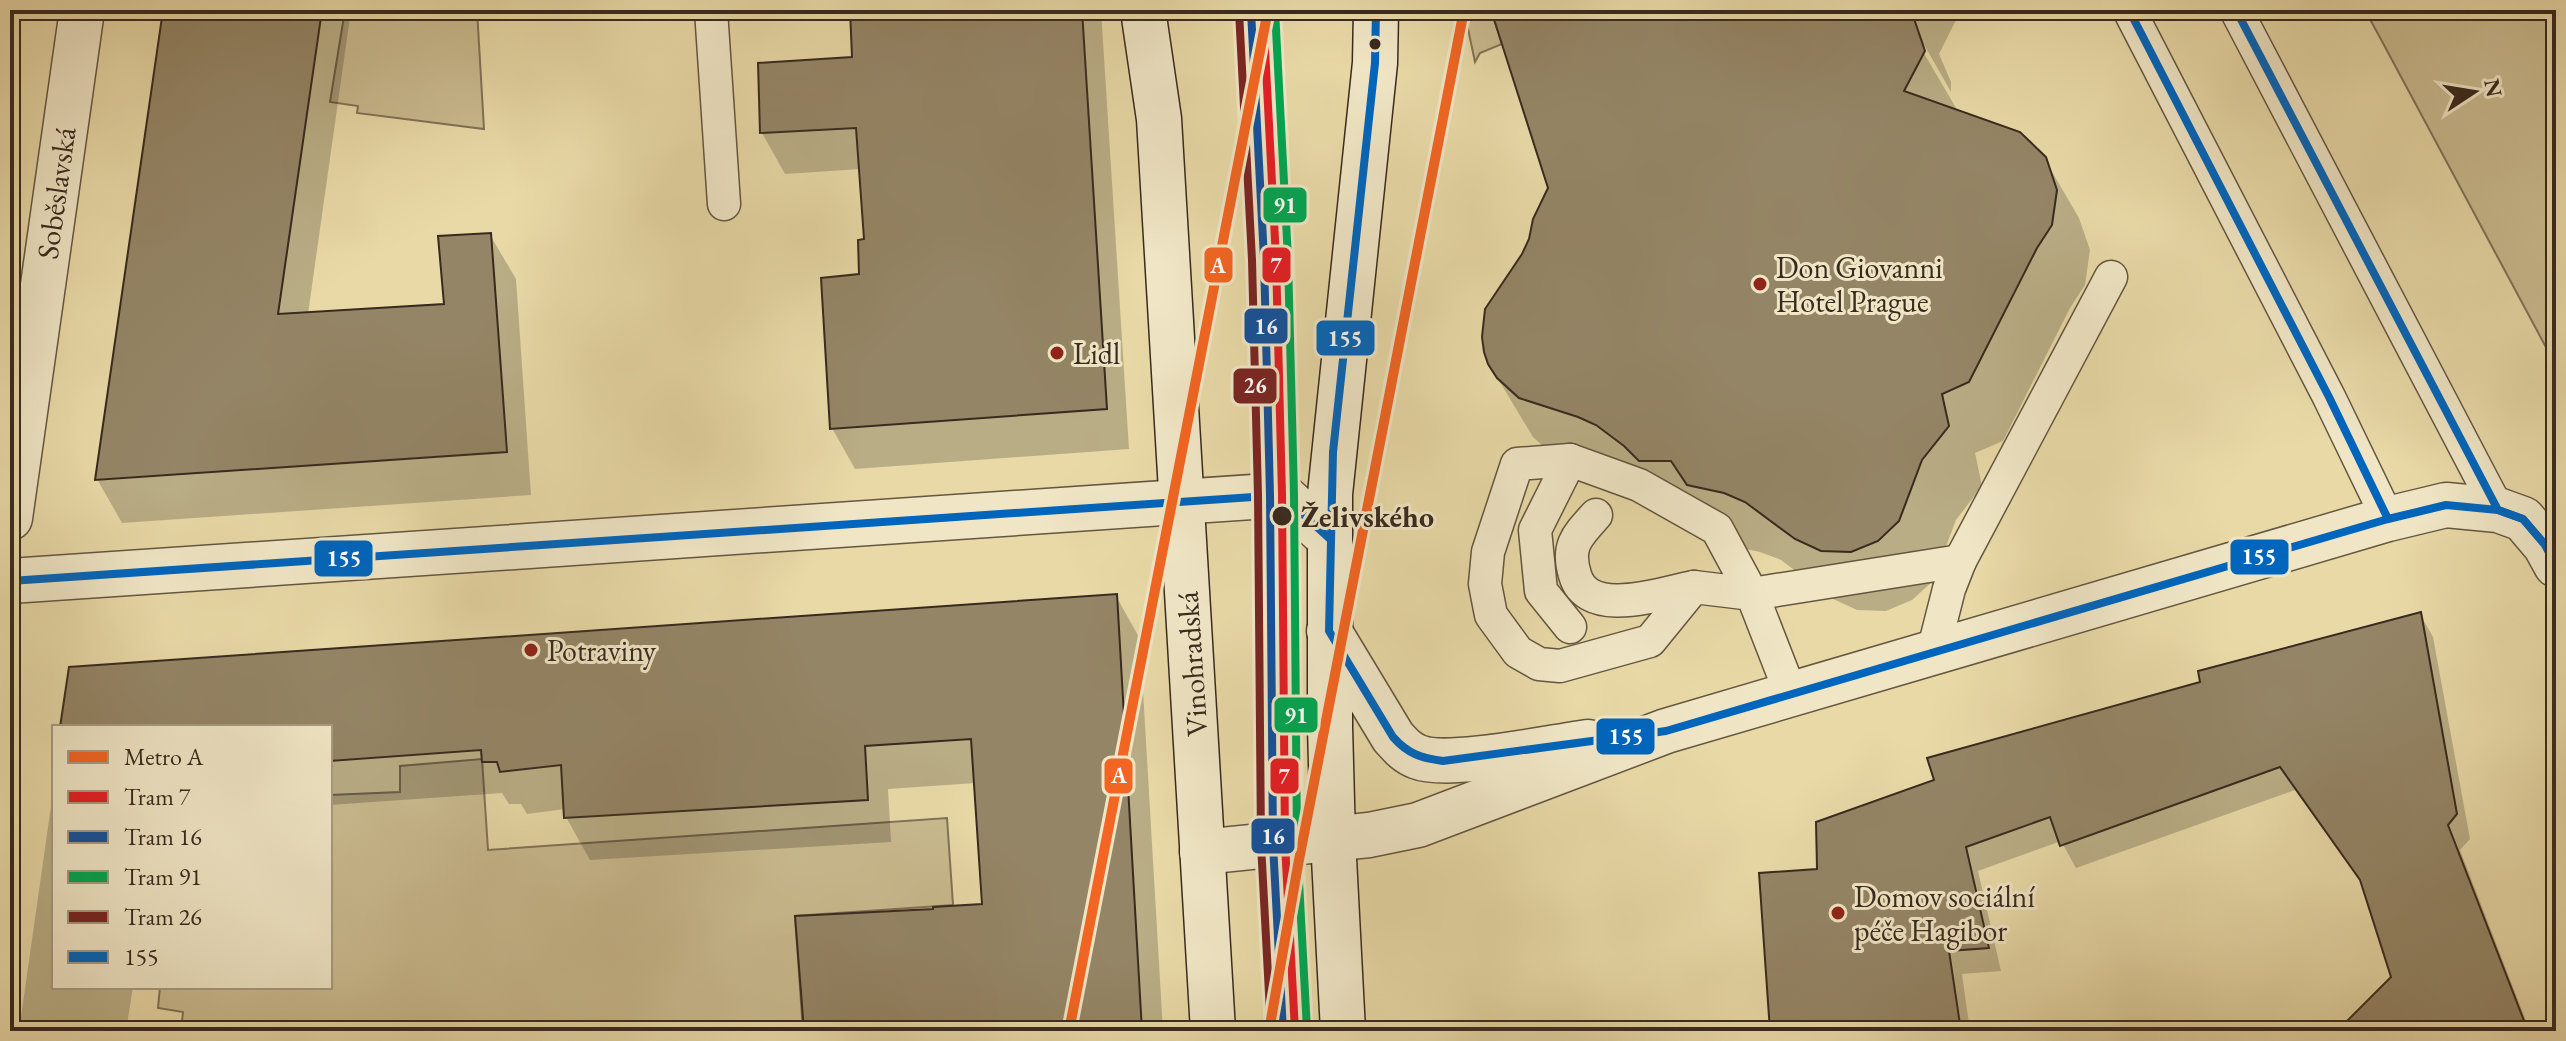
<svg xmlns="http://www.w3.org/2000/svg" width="2566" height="1041" font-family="'EB Garamond',serif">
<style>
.green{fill:#cabb90;stroke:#817258;stroke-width:2}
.shadow{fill:#0003}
.building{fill:#948566;stroke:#382a1f;stroke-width:2}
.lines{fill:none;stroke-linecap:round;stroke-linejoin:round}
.lane-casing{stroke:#645641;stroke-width:35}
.street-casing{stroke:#645641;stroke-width:47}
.secondary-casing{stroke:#382a1f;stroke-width:47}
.lane{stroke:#f0e6c6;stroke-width:32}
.street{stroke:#f0e6c6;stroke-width:44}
.secondary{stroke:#f0e6c6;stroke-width:44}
.bus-1-casing{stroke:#f0e6c6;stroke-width:14}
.bus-1{stroke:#0065bd;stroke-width:8}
.tram-1-casing{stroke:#f0e6c6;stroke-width:14}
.tram-2-casing{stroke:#f0e6c6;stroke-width:14}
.tram-3-casing{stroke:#f0e6c6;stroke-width:14}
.tram-4-casing{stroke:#f0e6c6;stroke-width:14}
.tram-1{stroke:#e31e25;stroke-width:8}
.tram-2{stroke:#13519c;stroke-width:8}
.tram-3{stroke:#00a651;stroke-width:8}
.tram-4{stroke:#792522;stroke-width:8}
.metro-1-casing{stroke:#f0e6c6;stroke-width:16}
.metro-1{stroke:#f26522;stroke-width:10}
.bus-dot{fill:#382a1f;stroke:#f0e6c6;stroke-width:3}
.poi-dot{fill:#8f2418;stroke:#f0e6c6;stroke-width:3}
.labels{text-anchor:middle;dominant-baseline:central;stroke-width:6;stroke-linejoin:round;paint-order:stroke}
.street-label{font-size:30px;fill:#382a1f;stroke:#f0e6c6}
.poi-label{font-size:30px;fill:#382a1f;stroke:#f0e6c6;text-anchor:start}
.stop-label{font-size:30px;font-weight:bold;fill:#382a1f;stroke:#f0e6c6;text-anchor:start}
.line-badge{stroke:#f0e6c6;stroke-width:3}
.badge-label{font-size:22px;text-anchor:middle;font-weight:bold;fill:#fff}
</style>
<rect width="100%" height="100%" fill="#e8d9a7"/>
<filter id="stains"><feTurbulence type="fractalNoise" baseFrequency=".0025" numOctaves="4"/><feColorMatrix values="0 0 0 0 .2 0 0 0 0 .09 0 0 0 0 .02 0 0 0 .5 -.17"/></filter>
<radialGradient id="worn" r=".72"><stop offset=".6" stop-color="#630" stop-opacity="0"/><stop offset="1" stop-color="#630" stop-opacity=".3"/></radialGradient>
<g class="green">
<path d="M345,10H477L484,129L357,113L358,106L330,102Z"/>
<path d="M1464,10H1491L1502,44L1480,53L1475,62Z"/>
<path d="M2365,10H2556V366L2384,45Z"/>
<path d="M482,759L488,850L947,818L953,905L795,916L803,1031H181L183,1012L158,1008L160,987H330V795L400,792V766Z"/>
</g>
<g class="shadow">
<path d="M165,10H351L308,314L446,306L490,235L516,279L531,495L122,523L97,479Z"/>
<path d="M852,10H1101L1129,449L855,469L832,428L862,276L866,241L861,169L785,174L762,133L855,59Z"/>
<path d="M1493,10H1961L1939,54L1951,82V92L1922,41L1918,43L1959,113L2044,158L2079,218L2090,250L2085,285L2070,308L2003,441L1975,453L1982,486L1956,520L1933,581L1912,600L1886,611L1857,610L1831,598L1781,560L1760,552L1723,544L1555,457L1533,437L1489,364L1524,255L1550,188Z"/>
<path d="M1116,596L1140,639L1163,1031H805L935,911L984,906L976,783L888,789L891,842L590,860L566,817L565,809L527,814L521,804H509L502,793L330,805V727H62Z"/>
<path d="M2420,614L2433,637L2470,839L2460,850L2530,1031H2341L2393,977L2365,887L2295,790L2076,868L2061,841L1978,871L2001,971L1962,974L1970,1031H1771L1819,871L2202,684Z"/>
<path d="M54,785V987H133L126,1031H19Z"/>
</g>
<g class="building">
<path d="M163,10H322L278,314L444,304L438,236L491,233L507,452L95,480Z"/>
<path d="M850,10H1082L1107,409L830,429L821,278L859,274L858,240L864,239L856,128L760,133L758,63L852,57Z"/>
<path d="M1491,10H1911L1925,51L1904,91L2020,132L2046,157L2057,190L2052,225L2037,248L1969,382L1942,394L1949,426L1922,460L1899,521L1878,541L1851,552L1821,551L1795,539L1745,502L1724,493L1687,485L1671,461H1639L1624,446L1596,425L1578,417L1519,398L1497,378L1488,364L1484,352L1482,337L1485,309L1522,254L1529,239L1533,219L1548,188Z"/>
<path d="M1117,594L1142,1031H804L795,916L933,909V907L982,904L971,739L865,746L868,800L564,818L561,765L500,772L497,762H482L481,750L330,761V727H60L69,667Z"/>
<path d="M2421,612L2457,814L2448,825L2528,1031H2337L2391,977L2360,880L2280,767L2060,846L2050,817L1966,847L1989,948L1949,951L1961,1031H1770L1759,873L1817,869L1816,822L1934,780L1927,758L2200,682L2198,671Z"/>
</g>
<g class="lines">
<g class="lane-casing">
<g id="lane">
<path d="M711,10L724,204"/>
<path d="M1263,10L1276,259L1282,495"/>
<path d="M2129,10L2329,397L2388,519"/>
<path d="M2236,10L2498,510"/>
<path d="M1596,515C1577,536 1566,546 1575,575C1588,620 1662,593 1694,587"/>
<path d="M1960,561L2111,277"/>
<path d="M1570,627L1541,591L1535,530L1570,460"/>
<path d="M1791,694L1752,594L1717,529L1639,485L1570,460L1517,464L1488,552L1485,584L1491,615L1518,652L1539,664L1560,666L1650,641L1694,587L1752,594L1960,561L1949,589L1933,652"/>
</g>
</g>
<g class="street-casing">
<g id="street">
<path d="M10,518L82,10"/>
<path d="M10,581L1282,495L1329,538"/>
<path d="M1329,631L1393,737C1401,746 1407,753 1418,757C1448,769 1551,747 1588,742"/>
<path d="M1202,852L1369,835L1418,825L1666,731L2388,519L2446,505L2498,510L2523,519L2545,545L2556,565"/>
</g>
</g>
<g class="secondary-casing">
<g id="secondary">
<path d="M1143,10L1159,119L1213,1031"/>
<path d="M1343,1031L1333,839L1330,726V494L1375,63L1376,10"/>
</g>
</g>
<use href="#lane" class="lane"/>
<use href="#street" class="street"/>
<use href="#secondary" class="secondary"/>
<g class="bus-1-casing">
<g id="bus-1">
<path d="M1376,10L1375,63L1333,452L1329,631L1393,737C1408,754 1421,758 1443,761L1666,731L2388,519L2446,505L2498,510L2523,519L2545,545L2556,565"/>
<path d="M2129,10L2329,397L2388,519"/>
<path d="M2236,10L2498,510L2523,519L2542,541"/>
<path d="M10,581L1282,495L1329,538"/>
</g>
</g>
<use href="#bus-1" class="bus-1"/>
<g class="tram-1-casing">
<path id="tram-1" d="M1263,10L1276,259L1282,495L1285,844L1295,1031"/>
</g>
<g class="tram-2-casing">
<path id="tram-2" d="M1251,11L1264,259L1270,495L1273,844L1283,1031"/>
</g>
<g class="tram-3-casing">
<path id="tram-3" d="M1275,10L1288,259L1294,495L1297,844L1307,1030"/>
</g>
<g class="tram-4-casing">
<path id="tram-4" d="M1239,11L1252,260L1258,495L1261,844L1271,1031"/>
</g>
<use href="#tram-1" class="tram-1"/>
<use href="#tram-2" class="tram-2"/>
<use href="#tram-3" class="tram-3"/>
<use href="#tram-4" class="tram-4"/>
<g class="metro-1-casing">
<g id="metro-1">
<path d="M1069,1031L1268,10"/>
<path d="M1269,1031L1298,865L1464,10"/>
</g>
</g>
<use href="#metro-1" class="metro-1"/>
</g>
<g class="bus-dot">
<circle cx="1375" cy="44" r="7"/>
<circle cx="1282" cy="516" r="11"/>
</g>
<g class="poi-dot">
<circle cx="1760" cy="284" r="8"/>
<circle cx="1057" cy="353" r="8"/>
<circle cx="531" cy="650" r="8"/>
<circle cx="1838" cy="913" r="8"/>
</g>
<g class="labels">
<g class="street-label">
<text transform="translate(56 193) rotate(-82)">Soběslavská</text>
<text transform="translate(1192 664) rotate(-94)">Vinohradská</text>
</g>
<g class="poi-label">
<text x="1776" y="267">Don Giovanni<tspan x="1776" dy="34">Hotel Prague</tspan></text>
<text x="1073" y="353">Lidl</text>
<text x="547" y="650">Potraviny</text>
<text x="1854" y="896">Domov sociální<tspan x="1854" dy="34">péče Hagibor</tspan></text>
</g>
<g class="stop-label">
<text x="1301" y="516">Želivského</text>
</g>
</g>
<g class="line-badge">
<rect x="1262" y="186" width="46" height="38" rx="8" fill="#00a651"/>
<rect x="1261" y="246" width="31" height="38" rx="8" fill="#e31e25"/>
<rect x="1203" y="246" width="31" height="38" rx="8" fill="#f26522"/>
<rect x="1243" y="307" width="46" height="38" rx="8" fill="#13519c"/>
<rect x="1315" y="319" width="61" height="38" rx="8" fill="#0065bd"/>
<rect x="1232" y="367" width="46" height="38" rx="8" fill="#792522"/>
<rect x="2229" y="538" width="61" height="38" rx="8" fill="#0065bd"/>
<rect x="313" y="539" width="61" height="39" rx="8" fill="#0065bd"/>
<rect x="1273" y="696" width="46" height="38" rx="8" fill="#00a651"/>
<rect x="1595" y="717" width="61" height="39" rx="8" fill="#0065bd"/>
<rect x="1103" y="757" width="31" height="38" rx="8" fill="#f26522"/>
<rect x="1269" y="757" width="31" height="38" rx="8" fill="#e31e25"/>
<rect x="1250" y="817" width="46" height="38" rx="8" fill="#13519c"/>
</g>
<g class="badge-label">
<text x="1285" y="213">91</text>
<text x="1276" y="273">7</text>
<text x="1218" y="273">A</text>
<text x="1266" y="334">16</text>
<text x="1345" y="346">155</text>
<text x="1255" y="393">26</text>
<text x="2259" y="564">155</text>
<text x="344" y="566">155</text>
<text x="1296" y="723">91</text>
<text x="1626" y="744">155</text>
<text x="1119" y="783">A</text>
<text x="1284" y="784">7</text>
<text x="1273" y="844">16</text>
</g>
<rect width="2566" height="1041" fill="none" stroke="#e8d9a7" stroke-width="40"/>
<rect x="12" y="12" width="2542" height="1017" fill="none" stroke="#382a1f" stroke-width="4"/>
<rect x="20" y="20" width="2526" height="1001" fill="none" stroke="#382a1f" stroke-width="2"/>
<rect x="52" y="725" width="280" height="264" fill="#f0e6c6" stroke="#a69b83" stroke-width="2"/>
<rect x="68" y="751" width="40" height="12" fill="#f26522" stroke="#a69b83" stroke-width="2"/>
<text x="124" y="765" font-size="24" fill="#382a1f">Metro A</text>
<rect x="68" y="791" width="40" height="12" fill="#e31e25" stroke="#a69b83" stroke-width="2"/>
<text x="124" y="805" font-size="24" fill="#382a1f">Tram 7</text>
<rect x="68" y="831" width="40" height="12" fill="#13519c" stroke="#a69b83" stroke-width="2"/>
<text x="124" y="845" font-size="24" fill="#382a1f">Tram 16</text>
<rect x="68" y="871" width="40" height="12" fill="#00a651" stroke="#a69b83" stroke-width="2"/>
<text x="124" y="885" font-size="24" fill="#382a1f">Tram 91</text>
<rect x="68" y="911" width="40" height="12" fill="#792522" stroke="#a69b83" stroke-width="2"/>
<text x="124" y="925" font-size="24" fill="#382a1f">Tram 26</text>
<rect x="68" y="951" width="40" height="12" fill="#0065bd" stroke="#a69b83" stroke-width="2"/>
<text x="124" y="965" font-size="24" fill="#382a1f">155</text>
<g transform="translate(2474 92) rotate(78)" stroke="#f0e6c6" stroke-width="6" paint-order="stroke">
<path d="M0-6L14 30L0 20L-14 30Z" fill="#382a1f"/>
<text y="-12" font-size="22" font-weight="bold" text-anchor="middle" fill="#382a1f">N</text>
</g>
<rect width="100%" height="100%" filter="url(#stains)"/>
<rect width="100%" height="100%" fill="url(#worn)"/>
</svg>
